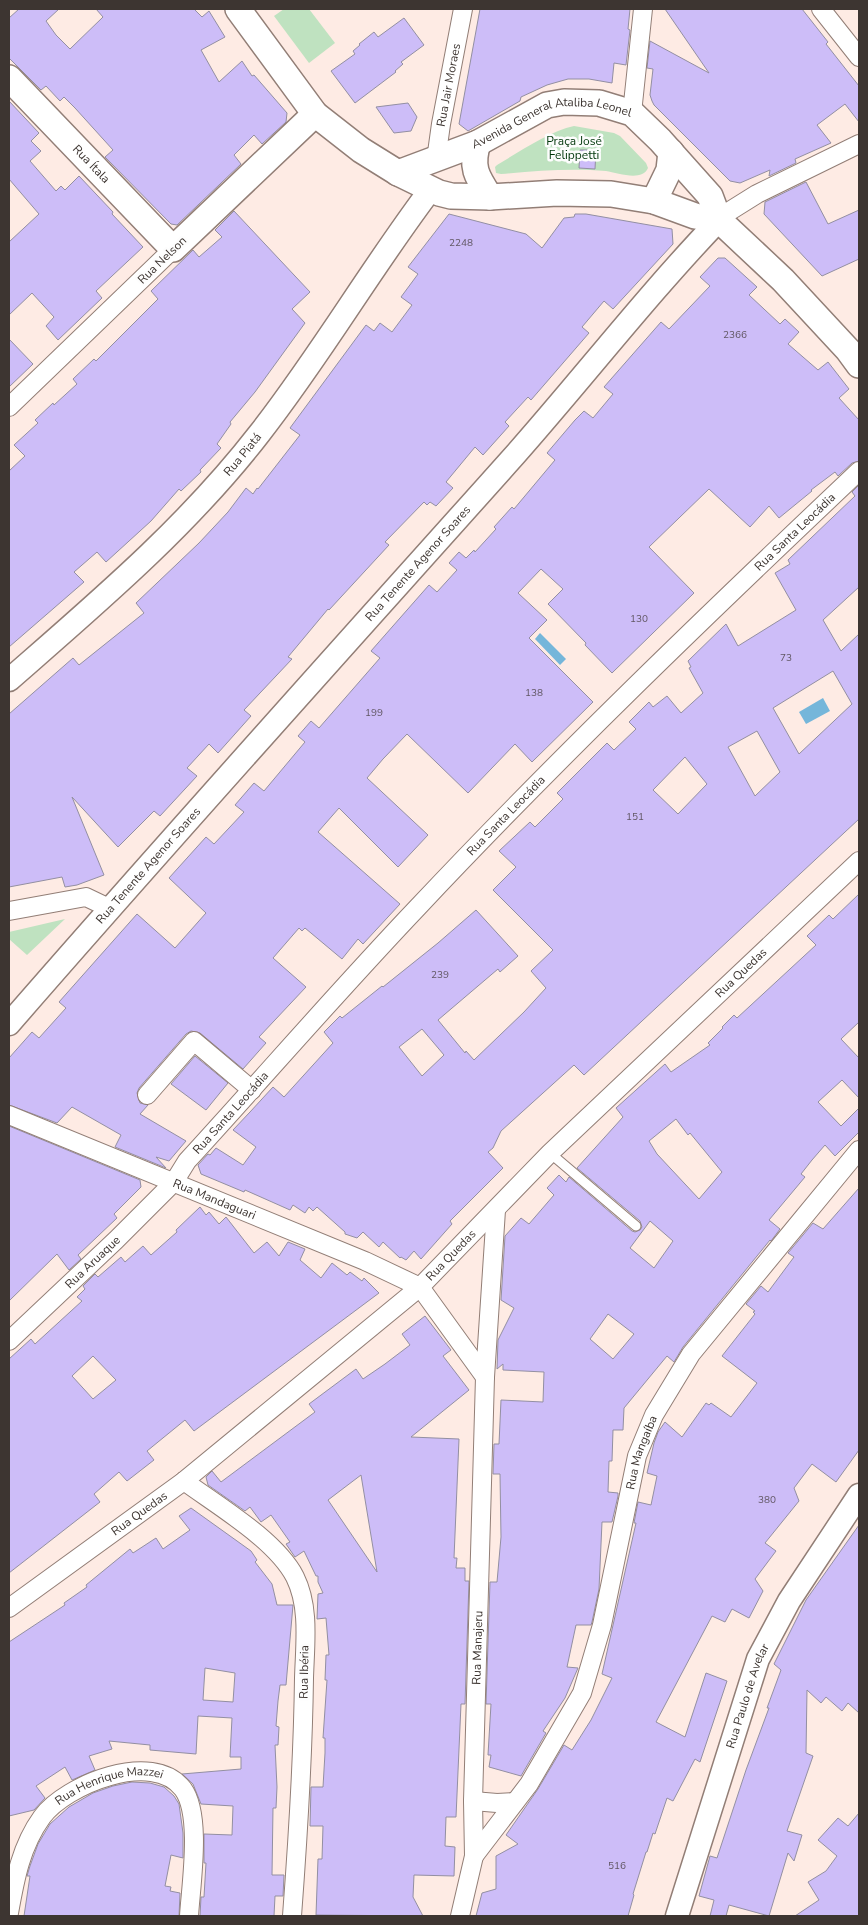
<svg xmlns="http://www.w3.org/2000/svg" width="868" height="1925" font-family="'Nunito Sans',sans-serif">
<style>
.green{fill:#bfe2c0}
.water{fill:#75b6da}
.building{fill:#cdbdf8;stroke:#938fa2;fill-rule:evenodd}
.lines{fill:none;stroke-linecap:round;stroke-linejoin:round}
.service-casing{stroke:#927e76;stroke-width:11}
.minor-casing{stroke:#927e76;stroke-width:20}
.tertiary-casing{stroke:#927e76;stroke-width:25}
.secondary-casing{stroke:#927e76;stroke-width:28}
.service{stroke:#fff;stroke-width:9}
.minor{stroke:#fff;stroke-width:18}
.tertiary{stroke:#fff;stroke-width:22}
.secondary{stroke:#fff;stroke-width:25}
.labels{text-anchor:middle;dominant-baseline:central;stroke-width:5;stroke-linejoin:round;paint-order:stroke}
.number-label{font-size:10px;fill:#615763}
.street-label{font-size:12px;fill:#3d3531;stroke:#fdfdfd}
.park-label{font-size:12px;fill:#00360a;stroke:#fdfdfd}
</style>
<rect width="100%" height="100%" fill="#feebe4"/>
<g class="green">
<path d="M284,9H309L335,43L309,63L274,16Z"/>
<path d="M574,126L614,133L620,136L646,163L648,168C642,182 618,173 606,171C570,168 536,171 501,174L496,173L495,167L497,165C519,152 550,131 574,126Z"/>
<path d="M65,919L27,955L9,939V932Z"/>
</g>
<g class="water">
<path d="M540,633L566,659L560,665L535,639Z"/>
<path d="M823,698L830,711L806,724L799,712Z"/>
</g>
<g class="building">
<path d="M19,9H59L46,21L56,35L70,49L103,17L96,9H194L202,17L209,11L225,37L201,50L219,82L242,61L252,76L254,75L287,113L286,122L262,144L254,135L234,155L241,164L177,225L171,224L105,157L113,150L75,108L64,97L60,101L46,86L41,90L9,58V18Z"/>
<path d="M480,9H630L628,29L630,30L626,65L614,63L612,83L589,79H568L547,85L521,97L520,101L468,131L459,124Z"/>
<path d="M665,9H802L828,42L826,44L859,86V122L845,104L817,125L831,143L795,159L796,163L769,176L770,170L740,183L730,181L654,105L652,101L650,95L653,69L647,68L650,41L709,73Z"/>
<path d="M404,18L424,45L401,62L403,64L395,71L396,72L355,103L331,71L355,54L353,51L360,45L359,44L374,32L378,37Z"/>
<path d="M9,101L39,133L31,141L41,151L30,161L56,191L61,186L65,190L79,176L113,212L112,214L143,247L96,291L102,298L58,340L46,326L54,317L32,293L9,315V242L39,214L9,179Z"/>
<path d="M408,103L417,117L411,131L394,133L376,107Z"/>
<path d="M580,150H596L595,169L579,168Z"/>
<path d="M806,182L828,224L859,210V259L822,276L764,214L765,202Z"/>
<path d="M234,211L310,292L292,309L305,323L255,392L230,422L231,424L217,444L221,448L200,470L201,472L181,491L179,489L151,521L106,562L97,552L74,572L84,582L9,647V471L25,456L14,445L38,423L35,420L53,403L54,405L77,384L73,379L94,359L96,361L158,299L151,291L193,250L199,257L222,237L215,230Z"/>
<path d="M449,214L526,234L542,248L564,218L574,217L575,214H586L672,229L673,244L613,309L604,301L582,327L589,333L531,400L528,397L505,422L509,426L483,455L475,447L446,482L453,488L436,506L430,502L427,505L424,502L385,542L389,545L329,610L328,609L288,657L292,659L244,710L251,716L218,753L209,744L187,768L197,776L160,816L154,811L118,847L72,797L104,875L77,885L65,887L62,877L9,887V714L73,658L79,665L144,613L136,603L199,543L228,512L246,488L253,494L257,488L258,489L300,435L290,428L366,325L374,331L380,323L392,332L412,305L401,297L418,274L408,267Z"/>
<path d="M718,258H725L757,287L749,295L780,324L785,319L799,332L788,344L818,370L828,362L849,389L839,398L859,420V461L852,463L838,476L835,472L811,490L812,491L779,518L769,506L750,527L709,489L649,547L694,593L612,673L585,645L586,643L548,604L563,589L541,569L518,593L547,620L529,638L593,702L532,762L515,744L468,793L407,734L383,759L367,778L428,835L398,867L339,808L318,832L400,904L363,944L358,939L342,959L305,928L302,931L299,928L273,958L306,987L259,1037L266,1043L243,1069L200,1033L191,1031L186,1034L139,1088L137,1093L140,1103L148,1105L140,1114L186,1141L169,1161L156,1157L166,1168L115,1147L121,1135L72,1107L57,1123L9,1105V1058L32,1032L39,1038L66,1008L59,1002L137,914L175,948L206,913L169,878L206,837L214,844L244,812L235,805L254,783L264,791L305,742L298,736L311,721L319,728L380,658L371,651L429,585L437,592L457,570L449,563L459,552L466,558L474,550L475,552L496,529L494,527L512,507L514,509L555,460L547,453L575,420L584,411L593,418L613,394L604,387L661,322L669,329L710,286L700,277Z"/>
<path d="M9,339L33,364L9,387Z"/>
<path d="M859,485V587L823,620L841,651L859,634V819L584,1075L574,1065L501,1131L493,1148L488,1152L503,1168L450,1221L452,1224L421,1259L414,1251L406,1260L401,1257L400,1258L383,1242L379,1247L363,1232L357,1238L345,1234V1232L317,1207L313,1211L309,1207L305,1213L293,1205L290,1210L245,1190L244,1192L201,1174L198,1165L208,1154L210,1155L216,1148L243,1165L256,1147L233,1130L250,1112L273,1087L284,1097L333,1043L324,1032L340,1016L342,1018L382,986L383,987L438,943L476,910L518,956L500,972L498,969L438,1020L465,1053L466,1051L474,1060L524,1012L546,988L531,971L553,950L493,890L516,867L499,851L530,822L535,827L563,799L557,793L607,743L614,750L636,729L629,722L649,702L653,707L667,696L681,713L703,693L689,668L691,667L688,661L726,624L738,646L796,610L775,573L790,564L788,560L855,496L852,492ZM833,671L852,704L799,754L773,708ZM757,731L780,772L755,796L728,747ZM685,757L707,784L678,814L653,790ZM422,1029L444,1055L422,1076L399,1047Z"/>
<path d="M859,894V1022L841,1039L859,1058V1098L842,1080L818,1102L841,1126L859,1108V1132L835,1156L825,1145L812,1160L801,1174L805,1177L769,1220L780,1229L771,1241L770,1240L683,1347L674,1362L667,1356L624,1408L623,1430H613L612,1461H609L608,1492L618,1493V1496L612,1522H602L599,1589L592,1622L591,1625H576L567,1667L578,1668L565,1698L543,1731L546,1733L521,1776L489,1767L491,1755H488L491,1704H486L490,1582H497L501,1537L500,1474H493L494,1444H499L501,1400L543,1402L544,1372L503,1370V1364L497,1369L498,1340L514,1308L501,1300L505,1236L521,1218L529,1224L554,1195L547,1188L559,1175L566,1182L569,1177L632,1231L635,1232L640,1230L642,1227L640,1221L577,1168L623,1117L616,1108L665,1064L671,1072L710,1045L708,1043L723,1028L722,1027L734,1015L737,1018L816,945L807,936L829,915L833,919ZM676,1119L688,1135L690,1133L722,1172L699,1199L657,1154L649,1141ZM650,1221L673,1241L654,1268L630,1248ZM608,1314L634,1334L613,1359L590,1339Z"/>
<path d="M195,1056L228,1083L206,1110L171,1084Z"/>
<path d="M9,1126L140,1180L141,1187L114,1214L117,1218L78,1255L81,1259L69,1270L57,1254L9,1301Z"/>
<path d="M859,1188V1450L836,1482L812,1464L794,1488L799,1501L765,1543L776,1551L755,1579L763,1591L749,1618L732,1609L725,1622L712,1616L656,1722L685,1737L706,1673L727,1681L700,1762L695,1759L673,1801L667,1798L655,1834L653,1833L647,1852H646L633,1894L634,1895L628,1916H476L482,1893L496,1889V1856L518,1844L506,1835L538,1789L564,1745L572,1750L591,1720L612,1678L602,1674L636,1523H634L638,1502L651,1505L657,1476L647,1473L654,1443L658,1432L665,1422L682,1437L706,1403L709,1405L711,1403L731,1417L757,1383L722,1356L755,1314L753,1312L755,1311L746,1304L761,1286L768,1292L794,1257L788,1253L813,1223L823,1229Z"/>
<path d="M200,1207L206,1215L209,1212L219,1224L226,1217L254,1253L267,1242L279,1256L288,1242L305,1249L300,1260L321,1278L332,1263L347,1275L350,1272L362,1281L364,1278L379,1293L194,1431L185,1420L147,1451L154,1460L127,1481L119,1472L94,1494L100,1502L9,1573V1359L31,1339L35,1344L82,1301L77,1297L85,1289L83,1286L95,1274L98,1277L121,1257L125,1262L143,1246L151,1255L177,1232L176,1230ZM93,1356L116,1380L93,1399L72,1376Z"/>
<path d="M425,1316L451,1350L443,1356L469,1390L411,1437L459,1439L454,1558H457L456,1568H465V1581H469L465,1704H461L456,1817H446L445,1846L455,1847L454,1876L414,1875L413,1897L423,1916L316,1915L318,1859H322L323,1826H310L311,1787H323L325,1753V1738H323L327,1680H325L326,1655H329L326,1618L317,1619L318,1594L323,1593L318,1582V1576H316L304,1551L295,1557L286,1544L290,1542L271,1515L261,1522L250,1507L245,1511L208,1485L206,1477L212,1471L221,1482L315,1412L309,1404L356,1369L363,1379L385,1364L410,1345L402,1334ZM361,1475L377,1572L328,1500Z"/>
<path d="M191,1508L251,1551L257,1560L255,1562L272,1584L277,1605H293L286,1685H280L278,1701L276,1726L279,1727L278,1745H275L277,1787L276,1808H273L272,1875H284L283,1896H275L274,1916H200L201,1897H204L206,1863H204V1834L232,1835L233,1806L201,1804L193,1784L182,1774L241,1769V1757H230L232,1718L198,1716L196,1754L150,1750V1745L109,1741L112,1749L89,1756L95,1770L72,1780L65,1767L36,1786L45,1798L34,1810L9,1816V1642L65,1605L64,1603L87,1587L86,1585L130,1549L133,1553L156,1538L163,1549L190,1530L179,1516ZM205,1668L235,1673L233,1702L203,1700Z"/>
<path d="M859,1525V1713L848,1703L842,1711L826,1697L821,1703L807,1690L806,1753L813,1756L787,1831L802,1835L794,1861L788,1853L769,1916L729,1905L726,1916H710L714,1900L699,1896L710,1856L717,1858L746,1770L769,1708H767L781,1670L774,1664L806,1600Z"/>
<path d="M132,1782L150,1783L164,1787L174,1796L179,1804L183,1833V1858L171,1855L165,1886L171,1887L170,1891L180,1893L179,1916H24L30,1876H27L30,1866L38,1844L50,1824L69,1807L93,1793L113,1786Z"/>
<path d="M859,1813V1916H795L819,1900L808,1882L826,1871L837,1856L818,1840L838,1818L848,1826Z"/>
</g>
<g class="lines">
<g class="service-casing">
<path id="service" d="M550,1153L636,1226"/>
</g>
<g class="minor-casing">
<g id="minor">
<path d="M821,9L859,57"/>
<path d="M632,113L643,9"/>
<path id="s1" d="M436,160L441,124L463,9"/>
<path d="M719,220L725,214L757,194L859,144"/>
<path d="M9,407L173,249"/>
<path d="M9,911L86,897L109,908"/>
<path d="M147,1095L194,1041L252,1090"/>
<path id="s2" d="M9,1115L365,1261L420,1287L485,1377"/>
<path id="s3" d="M9,1341L116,1240L174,1182L187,1161C264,1077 339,990 418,907C560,756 709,613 859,471"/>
<path d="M184,1481C218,1506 276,1540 295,1577C310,1607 305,1644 304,1678C303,1757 298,1837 292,1916"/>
<path id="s4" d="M9,1608L184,1481L420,1287L550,1153L859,861"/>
<path d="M473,1801L497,1803L515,1802"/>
<path id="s5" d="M474,1856L529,1784L582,1693L602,1625L637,1456L654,1415L691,1354L859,1150"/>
<path id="s6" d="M9,1913C15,1879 21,1846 42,1817C65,1785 153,1749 183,1789C202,1815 191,1884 189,1916"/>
<path id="s7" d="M460,1916L474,1856L473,1801L485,1377L496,1210"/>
</g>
</g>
<g class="tertiary-casing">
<g id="tertiary">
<path id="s8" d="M9,680C97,603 187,527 259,434C321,355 371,268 431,189"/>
<path id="s9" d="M9,1024C175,833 345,645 514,456C583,378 647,295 719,220"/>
<path id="s10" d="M677,1916L758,1659L789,1601L859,1495"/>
</g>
</g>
<g class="secondary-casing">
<g id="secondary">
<path d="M238,9L315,114L361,150L398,173L439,193L451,196L490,197L557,193L611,194L654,201L695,216L719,220"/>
<path id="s11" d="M9,78L173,249L315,114"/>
<path d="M478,143C470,167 477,177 490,197"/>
<path id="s12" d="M398,173L478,143L547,105L564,102L599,103L632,113L660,140L710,196L719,220L783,280L848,350L859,365"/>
<path d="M654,201L669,170L671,152"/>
</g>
</g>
<use href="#service" class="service"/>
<use href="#minor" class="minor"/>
<use href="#tertiary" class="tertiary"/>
<use href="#secondary" class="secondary"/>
</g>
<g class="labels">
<g class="number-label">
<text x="461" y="243">2248</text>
<text x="735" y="335">2366</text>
<text x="639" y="619">130</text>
<text x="786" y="658">73</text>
<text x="534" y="693">138</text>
<text x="374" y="713">199</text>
<text x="635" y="817">151</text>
<text x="440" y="975">239</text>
<text x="767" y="1500">380</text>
<text x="617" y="1866">516</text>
</g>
<g class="street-label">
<text stroke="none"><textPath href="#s1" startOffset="76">Rua Jair Moraes</textPath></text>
<text stroke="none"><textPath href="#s12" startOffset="165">Avenida General Ataliba Leonel</textPath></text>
<text stroke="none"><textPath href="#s11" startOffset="119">Rua Ítala</textPath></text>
<text transform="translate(162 260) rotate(-44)">Rua Nelson</text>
<text stroke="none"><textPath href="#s8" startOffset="325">Rua Piatá</textPath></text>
<text stroke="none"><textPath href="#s3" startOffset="1129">Rua Santa Leocádia</textPath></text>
<text stroke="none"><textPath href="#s9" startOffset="616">Rua Tenente Agenor Soares</textPath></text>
<text stroke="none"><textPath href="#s3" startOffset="724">Rua Santa Leocádia</textPath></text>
<text stroke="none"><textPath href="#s9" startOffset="211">Rua Tenente Agenor Soares</textPath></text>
<text stroke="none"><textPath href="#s4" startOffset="971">Rua Quedas</textPath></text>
<text stroke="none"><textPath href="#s3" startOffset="319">Rua Santa Leocádia</textPath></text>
<text stroke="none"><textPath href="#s2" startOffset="222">Rua Mandaguari</textPath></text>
<text stroke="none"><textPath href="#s4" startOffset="566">Rua Quedas</textPath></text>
<text stroke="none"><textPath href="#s3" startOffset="115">Rua Aruaque</textPath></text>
<text stroke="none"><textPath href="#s5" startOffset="444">Rua Mangaíba</textPath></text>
<text stroke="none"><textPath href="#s4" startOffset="161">Rua Quedas</textPath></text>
<text stroke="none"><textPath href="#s7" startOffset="270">Rua Manajeru</textPath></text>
<text transform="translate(304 1672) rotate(-89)">Rua Ibéria</text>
<text stroke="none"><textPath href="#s10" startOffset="231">Rua Paulo de Avelar</textPath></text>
<text stroke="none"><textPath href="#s6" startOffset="180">Rua Henrique Mazzei</textPath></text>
</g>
<g class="park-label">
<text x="574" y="141">Praça José<tspan x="574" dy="14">Felippetti</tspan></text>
</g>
</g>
<rect width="868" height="1925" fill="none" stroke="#3d3531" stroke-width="20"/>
</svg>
